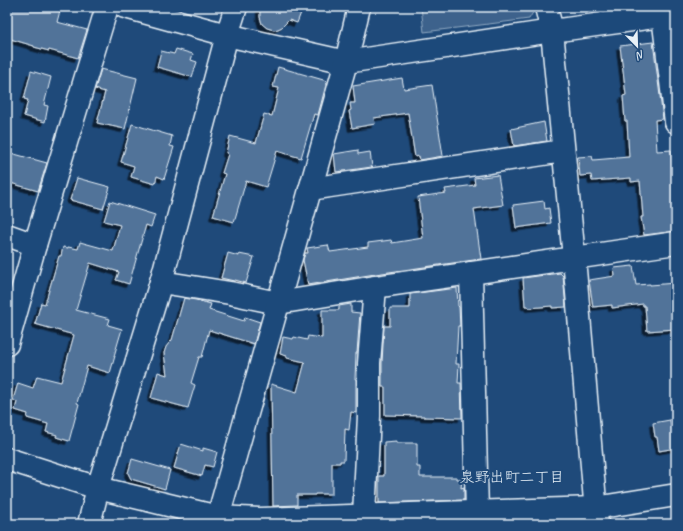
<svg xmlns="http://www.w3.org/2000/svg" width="683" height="531" font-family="Caveat,'Klee One',sans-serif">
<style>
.green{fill:#3c628c;stroke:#92aac2}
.building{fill:#517399;stroke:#e8f1f8;filter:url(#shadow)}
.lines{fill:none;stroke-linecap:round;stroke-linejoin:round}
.minor-casing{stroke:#e8f1f8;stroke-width:25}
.minor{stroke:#1f4a7a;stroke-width:22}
.labels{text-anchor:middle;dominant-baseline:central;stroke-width:4;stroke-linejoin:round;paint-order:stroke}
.neighbourhood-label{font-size:15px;fill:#e8f1f8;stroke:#1f4a7a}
</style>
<defs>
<filter id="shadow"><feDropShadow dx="-3.5" dy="3.5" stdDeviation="0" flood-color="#0009"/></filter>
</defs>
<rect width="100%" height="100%" fill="#1f4a7a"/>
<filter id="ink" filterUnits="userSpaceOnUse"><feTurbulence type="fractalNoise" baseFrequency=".025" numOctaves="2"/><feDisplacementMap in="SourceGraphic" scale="8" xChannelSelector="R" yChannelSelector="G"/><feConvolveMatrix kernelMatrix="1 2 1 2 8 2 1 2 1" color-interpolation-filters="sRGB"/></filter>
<g filter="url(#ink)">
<path class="green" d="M421,7H535V9L529,19L424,32Z"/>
<g class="building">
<path d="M7,7H61L57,22L87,30L78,58L49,50V51L34,47V46L7,38Z"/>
<path d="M259,7H301L299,9L302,10L297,23L289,20L282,27L278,29L274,30L267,28L262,24L260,17V8Z"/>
<path d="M653,42L663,119L655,120L657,151L671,150L673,181H675L676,192V215H674L676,231L644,235L641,217H643L640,181L631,182V178L592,181L591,175L580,176L578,157L592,156L593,160L629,157L627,121H625L623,96L626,95L620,46Z"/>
<path d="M176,49L193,54L191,60L197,62L192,77L157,67L161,51L174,54Z"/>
<path d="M278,67L327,81L318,115L314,114L301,158L277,151L266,187L246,181L234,222L213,216L225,174L222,173L228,154L226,153L230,136L256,143L264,114L272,116L279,88L273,87Z"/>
<path d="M101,69L137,78L125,129L97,123L105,92L95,89Z"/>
<path d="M31,71L51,77L44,105L48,106L45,122L24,116L28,100L24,99Z"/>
<path d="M402,78L404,89L432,85L443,156L420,160L419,156L415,157L408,113L374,118L375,124L352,128L349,111L351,110L350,103H355L353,86Z"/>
<path d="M544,122L547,141L514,146L511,129Z"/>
<path d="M132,124L172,136L170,146L174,147L164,179L157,176L155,184L131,177L134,166L121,162Z"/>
<path d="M358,150V154L370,152L372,167L336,172L334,154Z"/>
<path d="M7,152L47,163L38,191L7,182Z"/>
<path d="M498,175L503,205L474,209L481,259L375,274L308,285L303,260L305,253H308L307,248L328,245L330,252L368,247V243L391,240L392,243L423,238L418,197L446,193L445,189L475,185L474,178Z"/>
<path d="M77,178L110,187L103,209L70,200Z"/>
<path d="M110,201L155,215L151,227L146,225L129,284L116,280L119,272L90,263L76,310L110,319L108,325L122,329L114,356H115L110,373L87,366L77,403L79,404L69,441L56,437L57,435L46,432L48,424L27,418L28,414L15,410L17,402L13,400L18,383L33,388L37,376L61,382L74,335L35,324L41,303L45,304L59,256H61L63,247L68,248V247L78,249L80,242L113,251L120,225L104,221Z"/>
<path d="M544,201L545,209L549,208L551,223L516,228L513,205Z"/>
<path d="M228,253L239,256V254L254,257L246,283L235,280L234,281L221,278Z"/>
<path d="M633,266L636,285L650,284V285L676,283V329L647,331L645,306H643V304L612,308V305L593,307L589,280L615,276L614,268Z"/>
<path d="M560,273L563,276L566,307L552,308V306L529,308L528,306H525L523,278Z"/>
<path d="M457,288L458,306L459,307L460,326H458L456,364H459L458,383H461L462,418L424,417V416L385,415V387H382V363L384,326H390V308H410V294Z"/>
<path d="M184,298L196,300L211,304L209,310L244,321L245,317L260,322L254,344L209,330L202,357H199L191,383L195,385L188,408L151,398L158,372L167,375L164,353L166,347L169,343L172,340Z"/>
<path d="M351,304V312L360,313L357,353H356L355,379H356V413L351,412L349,430L345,429L344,461H340V463H332V494H315V495H297V505L273,506L271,384L297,392L305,362L287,358V356L280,354L283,337L293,339L294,337L307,340L308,336L322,338V310H339V306Z"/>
<path d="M670,420L671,427L676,426V448L659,451L657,437H655L653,423Z"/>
<path d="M396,441V443H417V467H420V477H457V479H462L461,488L464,487V500L379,503V476H384V442Z"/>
<path d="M181,444L203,451V448L217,452L213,467L205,465L202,476L174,468Z"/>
<path d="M132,459L170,470L165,489L131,479L128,473Z"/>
</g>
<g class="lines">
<g class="minor-casing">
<g id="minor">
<path d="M125,7L227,35L346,62L552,31L676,14"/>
<path d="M546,7L552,31L574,258L597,524"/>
<path d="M663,16L676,122"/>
<path d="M310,189L563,151"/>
<path d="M7,235L35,245"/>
<path d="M471,273L477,512L478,524"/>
<path d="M161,282L230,293L278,303L375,287L676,243"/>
<path d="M7,344L35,245L107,7"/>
<path d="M7,459L98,488L218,517L260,519L595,508L676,495"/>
<path d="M89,524L98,488L161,282L227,35L236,7"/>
<path d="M216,524L346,62L359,7"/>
<path d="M364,524V515L369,416V363L375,287"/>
</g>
</g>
<use href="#minor" class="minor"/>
</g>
</g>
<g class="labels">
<g class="neighbourhood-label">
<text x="512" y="477">泉野出町二丁目</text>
</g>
</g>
<rect width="683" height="531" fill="none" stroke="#1f4a7a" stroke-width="24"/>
<rect x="12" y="12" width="659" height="507" fill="none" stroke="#e8f1f8" stroke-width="1.5" filter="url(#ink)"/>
<g transform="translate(637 46) rotate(157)" stroke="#1f4a7a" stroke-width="3" paint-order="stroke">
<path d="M0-3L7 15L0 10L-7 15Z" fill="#e8f1f8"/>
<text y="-6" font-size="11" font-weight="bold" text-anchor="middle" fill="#e8f1f8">N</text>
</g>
</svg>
